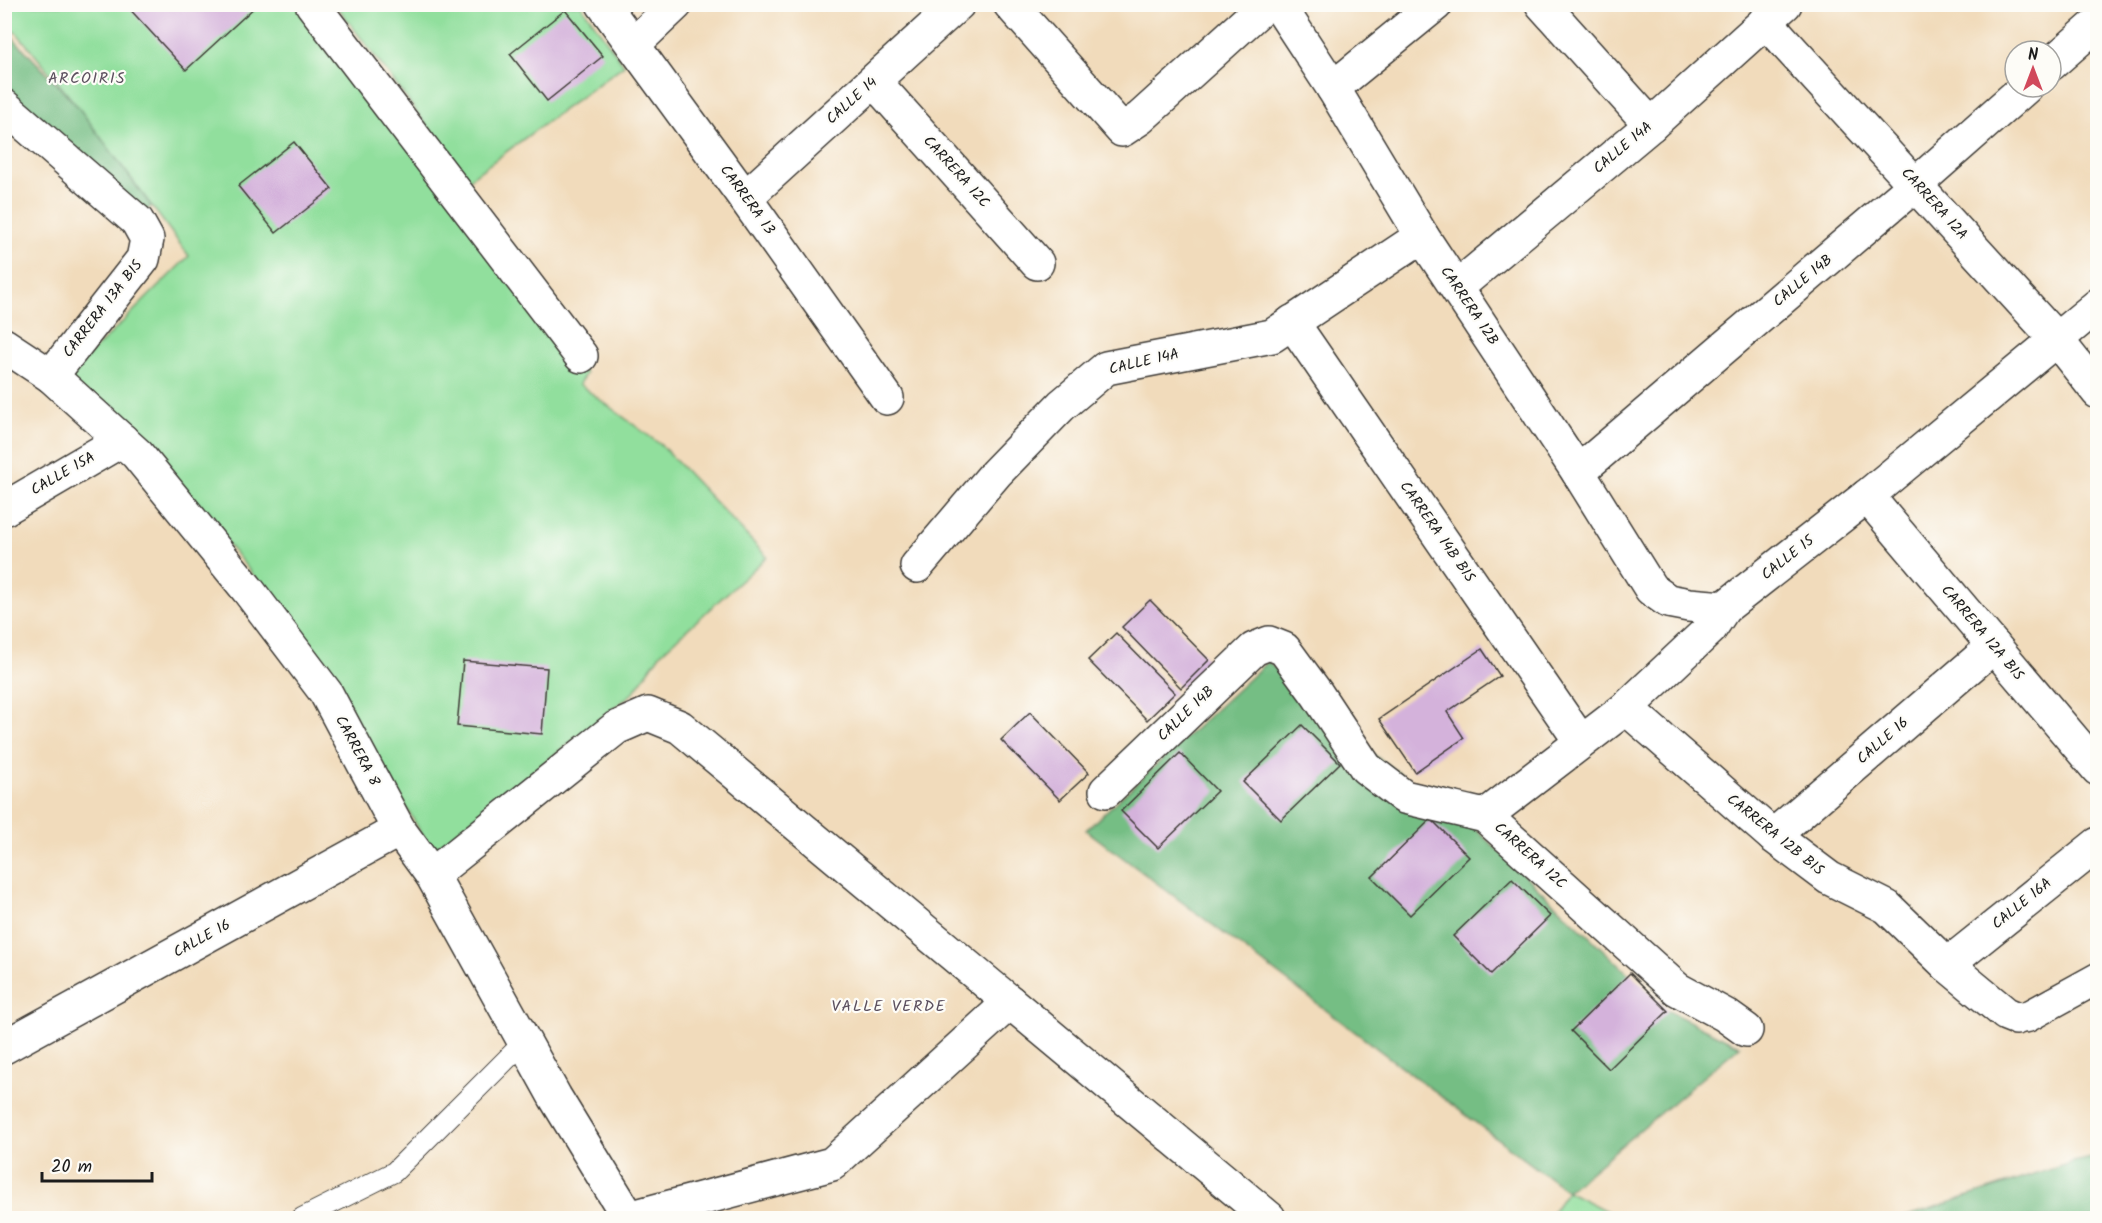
<svg xmlns="http://www.w3.org/2000/svg" width="2102" height="1223" font-family="Kalam,sans-serif">
<style>
.green{fill:#91df9d;stroke:#567e5c;stroke-width:1.5}
.forest{fill:#74be84;stroke:#486d50;stroke-width:1.5}
.building{fill:#d4b2db}
.lines{fill:none;stroke-linecap:round;stroke-linejoin:round}
.service-casing{stroke:#3c3934;stroke-width:22}
.pedestrian-casing{stroke:#3c3934;stroke-width:33}
.minor-casing{stroke:#3c3934;stroke-width:36}
.service{stroke:#fff;stroke-width:20}
.pedestrian{stroke:#fff;stroke-width:30}
.minor{stroke:#fff;stroke-width:33}
.labels{text-anchor:middle;dominant-baseline:central;stroke-width:4.5;stroke-linejoin:round;paint-order:stroke}
.street-label{font-size:15px;fill:#1c1c1c;stroke:#fdfcf7}
.neighbourhood-label{font-size:16px;letter-spacing:1.5px;fill:#5c505f;stroke:#fdfcf7}
</style>
<rect width="100%" height="100%" fill="#fdfcf7"/>
<filter id="ink" filterUnits="userSpaceOnUse"><feTurbulence type="fractalNoise" baseFrequency=".0167" numOctaves="2"/><feDisplacementMap in="SourceGraphic" scale="12" xChannelSelector="R" yChannelSelector="G"/><feConvolveMatrix kernelMatrix="1 2 1 2 8 2 1 2 1" color-interpolation-filters="sRGB"/></filter>
<filter id="wash" filterUnits="userSpaceOnUse"><feTurbulence type="fractalNoise" baseFrequency=".008" numOctaves="4" result="noise"/><feDisplacementMap in="SourceGraphic" scale="24" xChannelSelector="R" yChannelSelector="G"/><feGaussianBlur stdDeviation="1.35" result="paint"/><feColorMatrix in="noise" values="0 0 0 0 0 0 0 0 0 0 0 0 0 0 0 0 0 1.4 0 .05"/><feComposite in="paint" operator="in"/></filter>
<g filter="url(#wash)">
<rect width="100%" height="100%" fill="#f1dbbb"/>
<g class="green">
<path d="M4,5H298L586,373L579,384L661,445L767,557L661,653L633,693L432,852L322,660L149,447L66,378L189,256L78,107L17,33L5,28Z"/>
<path d="M336,5H581L624,65L468,180Z"/>
<path d="M1567,1191L1620,1218H1548Z"/>
</g>
<g class="forest">
<path d="M4,28L78,107L151,206L131,229L5,108Z"/>
<path d="M1268,661L1321,717L1469,823L1668,1011L1740,1046L1567,1191L1086,830Z"/>
<path d="M2097,1157V1218H1902L2073,1162Z"/>
</g>
<g id="blocks">
<g class="building">
<path d="M125,4H258L186,70Z"/>
<path d="M565,10L603,56L547,101L510,54Z"/>
<path d="M294,142L332,189L276,233L238,186Z"/>
<path d="M1150,600L1209,660L1181,688L1122,627Z"/>
<path d="M1116,633L1175,693L1147,720L1088,660Z"/>
<path d="M1482,649L1500,676L1447,712L1464,738L1415,772L1379,719Z"/>
<path d="M463,661L547,668L542,734L457,726Z"/>
<path d="M1030,712L1089,773L1060,800L1001,740Z"/>
<path d="M1302,725L1340,763L1281,820L1243,782Z"/>
<path d="M1180,753L1217,791L1158,848L1121,811Z"/>
<path d="M1431,819L1469,857L1410,915L1372,877Z"/>
<path d="M1512,879L1550,916L1491,974L1453,936Z"/>
<path d="M1630,973L1668,1011L1609,1069L1571,1031Z"/>
</g>
</g>
</g>
<g filter="url(#ink)">
<use href="#blocks" fill-opacity="0" stroke="#3c3934" stroke-width="1.5"/>
<g class="lines">
<g class="service-casing">
<path id="service" d="M302,1218L394,1172L525,1041"/>
</g>
<g class="pedestrian-casing">
<path id="pedestrian" d="M2016,1018L2027,1017L2098,978"/>
</g>
<g class="minor-casing">
<g id="minor">
<path d="M312,4L581,356"/>
<path d="M603,4L745,198L887,398"/>
<path d="M1010,4L1122,130L1140,118L1266,4"/>
<path d="M1278,4L1333,88L1422,236L1578,472L1651,589L1668,601L1689,605L1724,608"/>
<path d="M1542,4L1651,125"/>
<path d="M1765,21L2056,339L2098,392"/>
<path d="M633,45L676,4"/>
<path d="M2051,64L2098,23"/>
<path d="M874,81L1037,263"/>
<path d="M1333,88L1436,4"/>
<path d="M4,106L137,221L147,239L143,259L51,376"/>
<path d="M745,198L958,4"/>
<path d="M1457,287L1651,125L1785,4"/>
<path d="M1292,322L1581,742"/>
<path d="M4,345L51,376L137,454L248,590L326,693L399,830L432,875L555,1097L629,1218L832,1164L1010,1002"/>
<path d="M1578,472L1916,184L2026,87"/>
<path d="M1867,496L2098,769"/>
<path d="M4,509L122,440"/>
<path d="M917,566L996,473L1062,405L1106,368L1272,336L1422,236"/>
<path d="M1626,708L1773,836L1829,878L1887,907L1947,965L2006,1014L2016,1018"/>
<path d="M1106,791L1254,649L1269,643L1284,649L1317,694L1366,768L1404,797L1485,816L1677,989L1725,1015L1746,1030"/>
<path d="M1485,816L1626,708L1710,629L1724,608L1867,496L2098,305"/>
<path d="M1773,836L1994,646"/>
<path d="M432,875L616,728L648,714L680,727L1269,1218"/>
<path d="M1947,965L2098,844"/>
<path d="M4,1047L399,830"/>
</g>
</g>
<use href="#service" class="service"/>
<use href="#pedestrian" class="pedestrian"/>
<use href="#minor" class="minor"/>
</g>
</g>
<g class="labels">
<g class="street-label">
<text transform="translate(852 101) rotate(-42)">CALLE 14</text>
<text transform="translate(1623 148) rotate(-40)">CALLE 14A</text>
<text transform="translate(956 172) rotate(48)">CARRERA 12C</text>
<text transform="translate(747 200) rotate(54)">CARRERA 13</text>
<text transform="translate(1934 204) rotate(48)">CARRERA 12A</text>
<text transform="translate(1803 281) rotate(-40)">CALLE 14B</text>
<text transform="translate(1469 306) rotate(56)">CARRERA 12B</text>
<text transform="translate(103 309) rotate(-52)">CARRERA 13A BIS</text>
<text transform="translate(1144 362) rotate(-13)">CALLE 14A</text>
<text transform="translate(63 474) rotate(-30)">CALLE 15A</text>
<text transform="translate(1437 532) rotate(55)">CARRERA 14B BIS</text>
<text transform="translate(1788 558) rotate(-38)">CALLE 15</text>
<text transform="translate(1982 633) rotate(50)">CARRERA 12A BIS</text>
<text transform="translate(1186 714) rotate(-44)">CALLE 14B</text>
<text transform="translate(1883 741) rotate(-41)">CALLE 16</text>
<text transform="translate(357 751) rotate(62)">CARRERA 8</text>
<text transform="translate(1775 835) rotate(39)">CARRERA 12B BIS</text>
<text transform="translate(1530 856) rotate(42)">CARRERA 12C</text>
<text transform="translate(2022 904) rotate(-39)">CALLE 16A</text>
<text transform="translate(202 939) rotate(-29)">CALLE 16</text>
</g>
<g class="neighbourhood-label">
<text x="87" y="78">ARCOIRIS</text>
<text x="889" y="1006">VALLE VERDE</text>
</g>
</g>
<rect width="2102" height="1223" fill="none" stroke="#fdfcf7" stroke-width="24"/>
<g transform="translate(2033 69)"><circle r="28" fill="#fdfcf7" stroke="#a3a29f" stroke-width="1.5"/>
<path d="M0-4.5L10 22L0 15L-10 22Z" fill="#d1495b"/>
<text y="-9" font-size="16" font-weight="bold" text-anchor="middle" fill="#1c1c1c">N</text>
</g>
<path d="M42 1172v9h110v-9" fill="none" stroke="#1c1c1c" stroke-width="3"/>
<text x="51" y="1172" font-size="18" fill="#1c1c1c" stroke="#fdfcf7" stroke-width="4.5" paint-order="stroke">20 m</text>
</svg>
